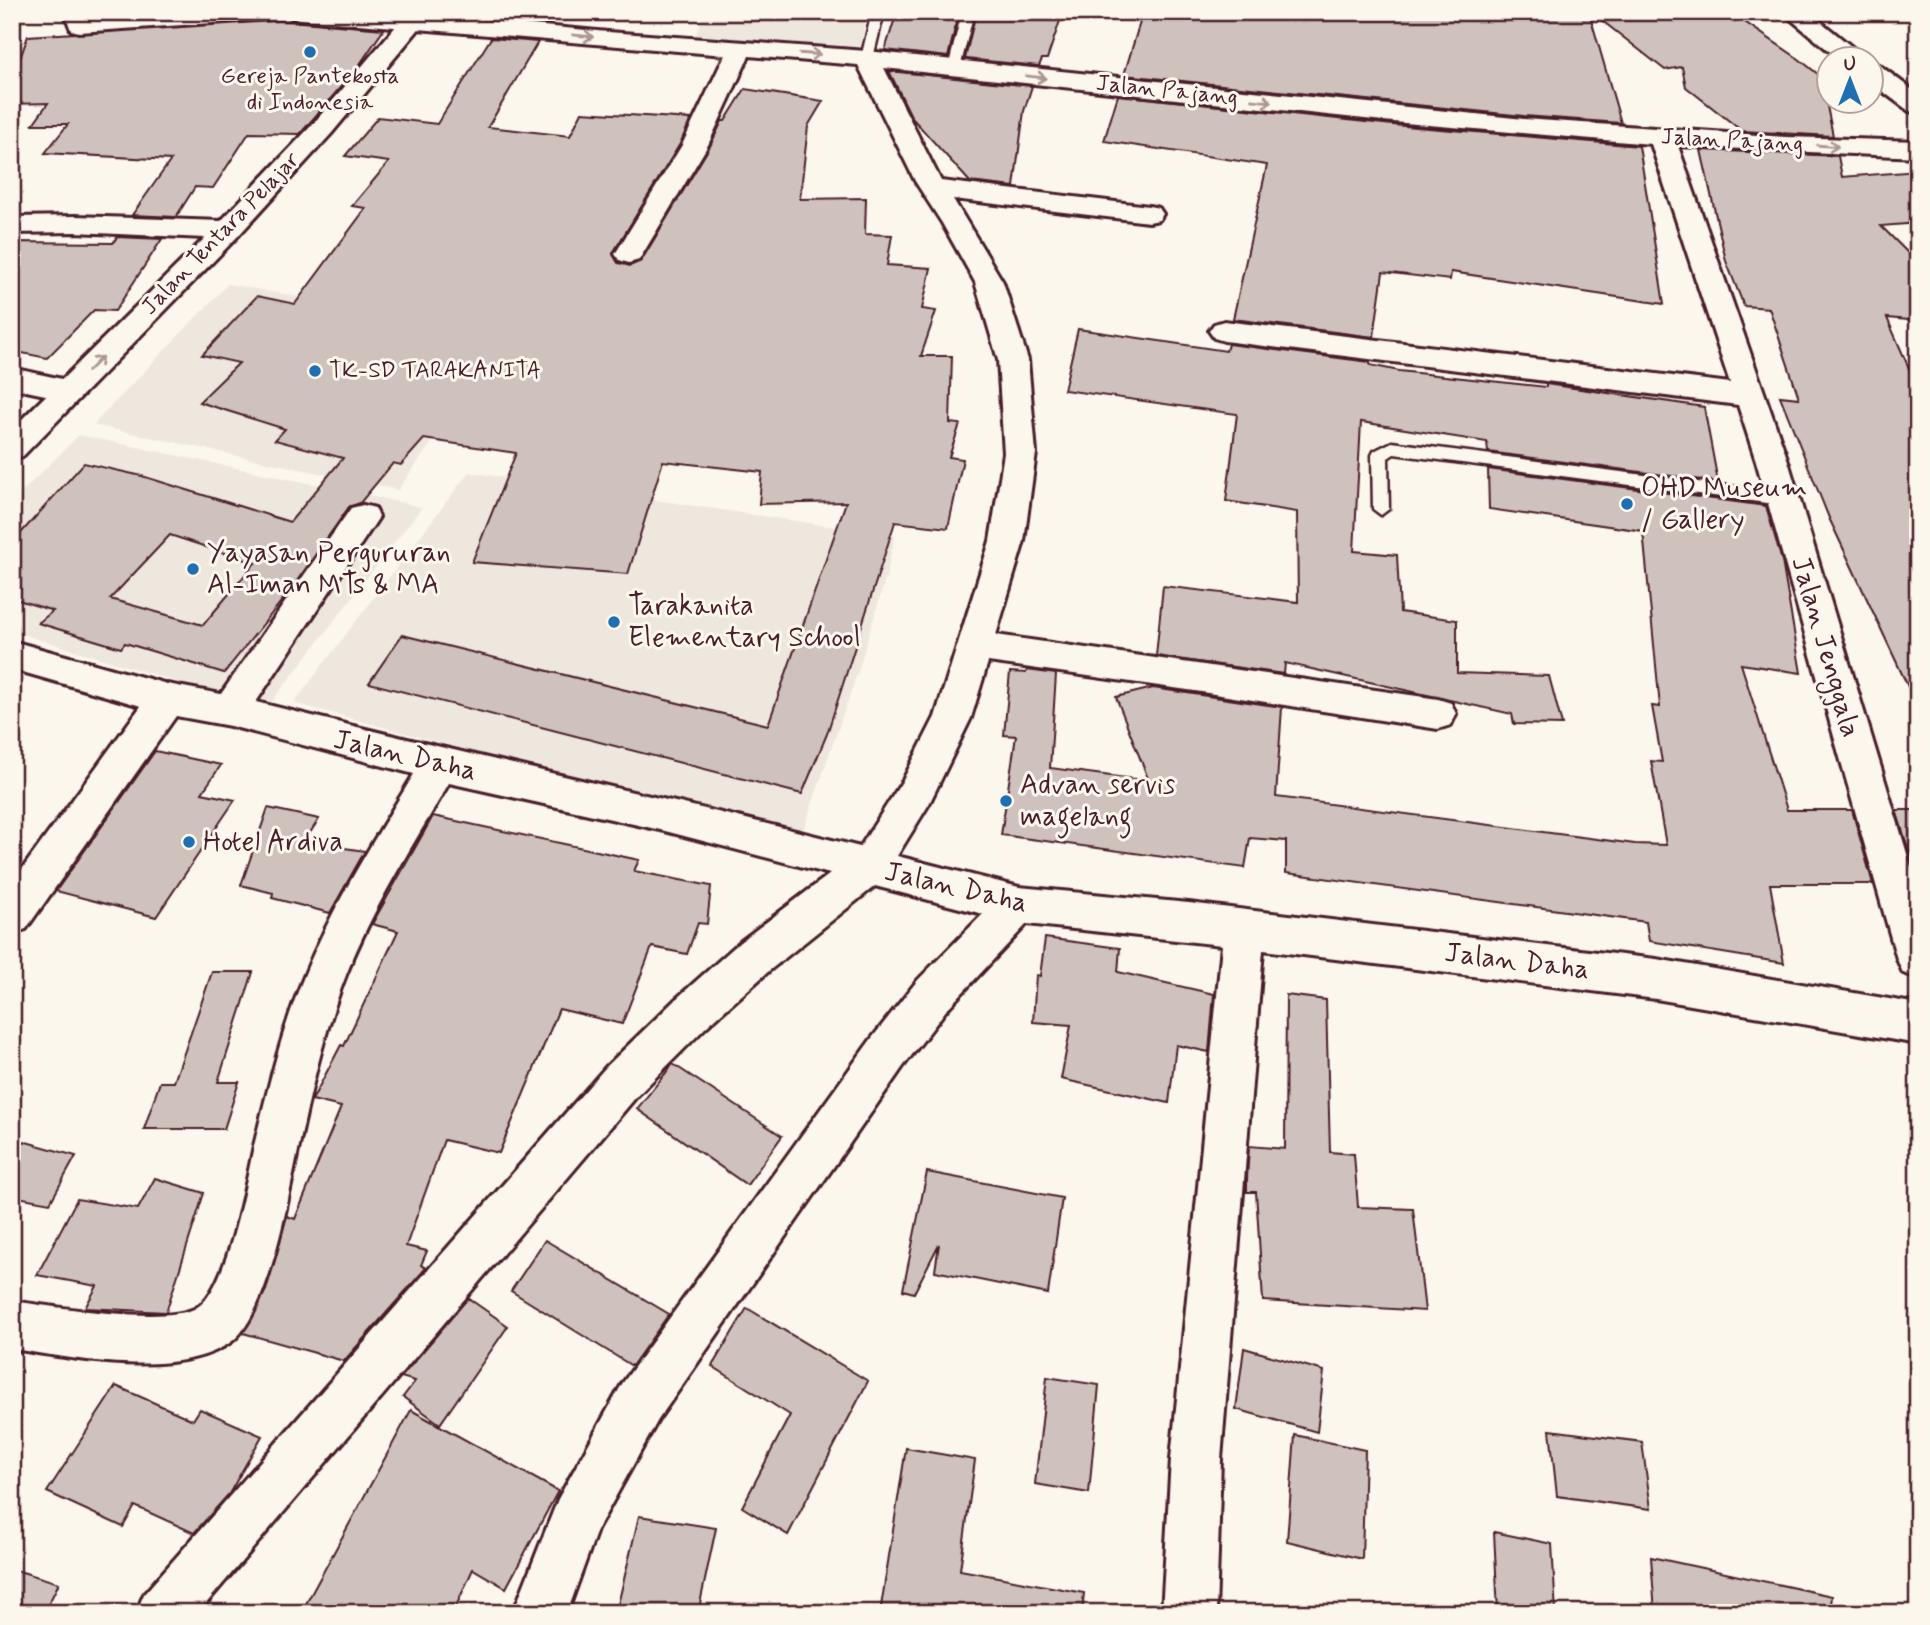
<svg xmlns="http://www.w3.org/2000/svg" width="1930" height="1625" font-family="Mynerve,sans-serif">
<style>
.built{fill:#eee7de}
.building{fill:#cfc2bc;stroke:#4a1f2b;stroke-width:2;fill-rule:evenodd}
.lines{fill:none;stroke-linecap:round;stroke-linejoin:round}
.lane-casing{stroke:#4a1f2b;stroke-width:5}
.street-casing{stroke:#4a1f2b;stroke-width:6}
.secondary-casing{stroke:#4a1f2b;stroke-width:6}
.lane{fill:#fbf7ec;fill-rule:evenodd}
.street{fill:#fbf7ec;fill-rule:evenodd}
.secondary{fill:#fbf7ec;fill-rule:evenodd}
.oneway{stroke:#ab9695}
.poi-dot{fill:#1f6fb2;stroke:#fbf7ec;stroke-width:2.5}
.labels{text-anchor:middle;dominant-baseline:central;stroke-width:6;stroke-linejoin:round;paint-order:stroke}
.far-poi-label{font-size:23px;fill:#4a1f2b;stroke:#fbf7ec}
.far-street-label{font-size:23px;fill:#4a1f2b;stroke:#fbf7ec}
.poi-label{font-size:28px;fill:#4a1f2b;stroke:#fbf7ec;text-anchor:start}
.street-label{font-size:28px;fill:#4a1f2b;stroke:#fbf7ec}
</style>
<rect width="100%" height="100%" fill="#fbf7ec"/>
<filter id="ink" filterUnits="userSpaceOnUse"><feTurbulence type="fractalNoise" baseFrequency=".0143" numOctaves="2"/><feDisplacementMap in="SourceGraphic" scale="14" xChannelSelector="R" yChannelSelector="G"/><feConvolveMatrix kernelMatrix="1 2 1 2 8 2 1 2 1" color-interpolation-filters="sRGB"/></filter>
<g filter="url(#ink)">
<g class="built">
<path d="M705,12H866L861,57L694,39Z"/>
<path d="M228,284L515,336L457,407L398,490L93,425Z"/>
<path d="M79,435L422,507L266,709L12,631V502Z"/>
<path d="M469,472L895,536L886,577L859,668L803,831L624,792L294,703Z"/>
</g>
<g class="building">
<path d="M508,12H555L549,24L503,20Z"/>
<path d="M897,12H959L948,57L885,50Z"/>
<path d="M976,12H1063L1047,59H1042L1039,66L965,59Z"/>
<path d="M1143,12H1527V19L1589,12L1621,123L1524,116L1124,75Z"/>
<path d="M1591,12H1730L1799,59L1829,83V102L1852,103L1827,106L1833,136L1742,131L1686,87L1682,67L1665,70Z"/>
<path d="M278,20L384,29L358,67L300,134L249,133L213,188L195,187L176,217L132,215L171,160L45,153L68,124H33L48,103L12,104V81L28,36Z"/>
<path d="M491,38L538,42L488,127L570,136L582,112L691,119L680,144L613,253L618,263L630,266L641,261L710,146L722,121H725L745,89L823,101L808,126L800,199L866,198L865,234L892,235L887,265L931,268L922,309L936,311L921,356H952L950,423L960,424L949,457L963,459L948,528L895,522L827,734L802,794L369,683L402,635L768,725L846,502L759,504L762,472L663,461L628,574L472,562L516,453L424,439L401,465L393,463L360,503L349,507L292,588L224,673L125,643L121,648L38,623L53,611L12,598V543L84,463L142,476L290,522L343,458L275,440L285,429L199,402L239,363L202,355L257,296L295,304L366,208L352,206L389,162L345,156L378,117L437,124ZM170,535L255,563L203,625L110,599Z"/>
<path d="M889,71L1032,86L1024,111L1014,187L970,182L912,118Z"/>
<path d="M1118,95L1393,125L1639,146L1664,304L1451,272L1450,280L1383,272L1374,337L1233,319L1267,165L1104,141Z"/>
<path d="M1701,150L1838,156L1842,177L1918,171V223L1881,226L1918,263V321L1887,318L1918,389V708L1829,518L1780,396L1799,398L1769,308L1744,306L1726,261Z"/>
<path d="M117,237L162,239L115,311L94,310L47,358L12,351V242L113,243Z"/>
<path d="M1078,329L1226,351L1228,344L1370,362V365L1399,371L1546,387V384L1704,407L1718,482L1488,452L1487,442L1361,422L1354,551L1397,555L1400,612L1457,620V673L1549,676L1562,725L1514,724L1512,714L1285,663L1284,674L1156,656L1163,586L1298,602L1297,512L1226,501L1237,414L1064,390Z"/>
<path d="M1488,469L1766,506L1782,561L1801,673L1741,664L1787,810H1852L1873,884H1770L1784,963L1649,941L1646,922L1286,873V841L1250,838L1245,868L1001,835L1016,736L1004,735L1010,672L1026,673L1027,670L1056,674L1050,768L1149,781L1116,697L1153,688L1282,707L1276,797L1635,844L1666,845L1651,761L1662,762L1652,706L1660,707L1643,531L1489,509Z"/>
<path d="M155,751L221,765L202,793L235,800L156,917L56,891Z"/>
<path d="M268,808L319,819L304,842L365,851L330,913L272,898L273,893L241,885Z"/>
<path d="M1896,810H1918V880Z"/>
<path d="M433,816L639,860L634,871L711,886L707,924L698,923L687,954L652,947L622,1024L559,1009L499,1153L444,1140L406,1246L427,1251L421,1265L426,1268L344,1361L243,1333L266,1290L287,1216L295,1219L341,1107L312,1100L341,1045L344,1046L398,931L372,924Z"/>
<path d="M1045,938L1120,948L1118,972L1214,994L1209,1052L1176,1045L1169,1103L1061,1079L1071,1025L1033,1022L1036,975L1040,976Z"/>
<path d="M212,972H253L218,1082H239L224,1129H144L160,1082H174Z"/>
<path d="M1286,995L1326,1000L1330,1152L1354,1154L1358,1207L1413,1209L1425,1311L1263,1301L1256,1192H1247V1179L1249,1146L1285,1149Z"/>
<path d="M673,1064L782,1136L747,1185L637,1109Z"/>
<path d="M12,1138L76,1156L50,1203L12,1196Z"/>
<path d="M927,1172L1062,1198L1048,1294L935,1271L939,1244L914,1293L903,1290Z"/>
<path d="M155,1178L204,1193L166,1312L85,1308L97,1286L37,1275L77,1199L138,1209Z"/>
<path d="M545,1240L669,1314L632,1366L511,1291Z"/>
<path d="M468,1298L508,1326L440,1424L403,1397L415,1381L401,1377Z"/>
<path d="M747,1308L868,1381L788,1535L742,1507L790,1415L712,1366Z"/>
<path d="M1244,1348L1324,1371L1317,1432L1236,1409Z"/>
<path d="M1047,1377L1099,1385L1089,1493L1035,1484Z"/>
<path d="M116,1386L193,1420L200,1409L262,1436L229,1494L194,1533L135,1506L123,1527L47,1492Z"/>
<path d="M411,1410L558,1491L506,1588L473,1569L453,1613H301Z"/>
<path d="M1550,1430L1642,1442L1651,1509L1557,1496Z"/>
<path d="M1295,1435L1365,1450L1362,1559L1287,1541Z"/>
<path d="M906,1448L975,1460L960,1570L1084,1593L1082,1613H880Z"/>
<path d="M639,1516L716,1528L698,1613H616Z"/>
<path d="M1494,1532L1552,1544L1556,1613H1498Z"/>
<path d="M1651,1557L1832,1596L1830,1613H1655Z"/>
<path d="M12,1569L59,1583L44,1613H12Z"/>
</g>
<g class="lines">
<g class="lane-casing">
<g id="lane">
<path d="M872,12H884L873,58L867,62L861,58Z"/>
<path d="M962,12H974L960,68L954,72L948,68Z"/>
<path d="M1392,442L1782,493L1790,499L1782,505L1394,454L1388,458L1389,509L1381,515L1373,509L1372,455L1374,451Z"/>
</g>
</g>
<g class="street-casing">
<g id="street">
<path d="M64,12H88L89,17L163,12H284L280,17L272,19L79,32L71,30Z"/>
<path d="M287,12H393L608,32L867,51L1524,119L1786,137L1918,141V157L1678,146L1788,461L1918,890V978L1903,973L1897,959L1756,461L1738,405L1224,341L1214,338L1209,331L1214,324L1224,321L1730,383L1651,144L1393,122L884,68L941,181L1149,206L1159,208L1163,214L1159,220L1149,222L953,199L1003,282L1028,360L1036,453L1024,541L996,635L1438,699L1451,703L1456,714L1451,725L1438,729L1195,691L988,662L971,718L929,804L897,856L1019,887L1189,903L1656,959L1918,1004V1044L1656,999L1263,950L1221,1459L1216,1613H1162L1171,1459L1222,945L1027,924L947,1009L902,1068L658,1420L597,1530L567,1613H513L558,1499L622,1384L872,1038L917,981L983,914L875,886L770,970L706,1027L636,1097L198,1613H136L144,1594L606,1067L676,999L740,942L830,874L665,831L449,783C413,845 373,907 346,975C321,1039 307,1107 293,1175C285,1215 265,1318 231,1342C176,1380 74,1358 12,1349V1301C49,1306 166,1325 196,1308C228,1290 246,1182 254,1146C268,1088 282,1029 305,974C334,903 375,839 414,774L230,726L176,716L26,929L12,934V883L141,706L12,669V641L167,684L221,694L351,508L363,505L375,508L379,517L256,702C457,753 659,796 860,847L903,780L935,717L990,541L1004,453L998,360L975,282L942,223L915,181L858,65L749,56L708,145L639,260L629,263L619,260L615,254L682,145L725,55L299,19L291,17Z"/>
<path d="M12,368L80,383L84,390L80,397L69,400L12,388Z"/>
</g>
</g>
<g class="secondary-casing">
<g id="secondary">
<path d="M408,12H433L331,134L238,236L23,456L12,459V429L205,238L75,232L12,233V217L75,216L221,221L313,124Z"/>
<path d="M1782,12H1809L1868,60H1840Z"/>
<path d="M1870,63L1879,65L1918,94V113L1909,111L1870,82Z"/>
</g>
</g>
<use href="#lane" class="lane"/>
<use href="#street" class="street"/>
<use href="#secondary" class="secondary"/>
</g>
<defs><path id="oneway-shaft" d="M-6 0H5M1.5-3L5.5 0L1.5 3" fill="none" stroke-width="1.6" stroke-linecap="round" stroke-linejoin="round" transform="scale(1.75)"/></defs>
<g class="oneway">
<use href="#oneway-shaft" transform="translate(583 36) rotate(6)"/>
<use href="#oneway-shaft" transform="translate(810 54) rotate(4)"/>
<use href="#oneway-shaft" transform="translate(1036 77) rotate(6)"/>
<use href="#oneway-shaft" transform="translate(1262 101) rotate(6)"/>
<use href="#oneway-shaft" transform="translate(1828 146) rotate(4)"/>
<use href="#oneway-shaft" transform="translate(95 364) rotate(-45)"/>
</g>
</g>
<g class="poi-dot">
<circle cx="310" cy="52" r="7"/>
<circle cx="315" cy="371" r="7"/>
<circle cx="1627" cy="504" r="7"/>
<circle cx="193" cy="569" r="7"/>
<circle cx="614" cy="622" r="7"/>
<circle cx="1006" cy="801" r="7"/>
<circle cx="189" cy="842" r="7"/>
</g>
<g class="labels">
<g class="far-poi-label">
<text x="310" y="77">Gereja Pantekosta<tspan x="310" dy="26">di Indonesia</tspan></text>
<text x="329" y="371" text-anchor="start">TK-SD TARAKANITA</text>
</g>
<g class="far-street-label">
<text transform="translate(1167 91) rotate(6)">Jalan Pajang</text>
<text transform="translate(1732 141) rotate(3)">Jalan Pajang</text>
<text transform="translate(221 234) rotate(-46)">Jalan Tentara Pelajar</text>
</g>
<g class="poi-label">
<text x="1641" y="488">OHD Museum<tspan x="1641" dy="32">/ Gallery</tspan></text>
<text x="207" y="553">Yayasan Pergururan<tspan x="207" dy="32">Al-Iman MTs &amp; MA</tspan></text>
<text x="628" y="606">Tarakanita<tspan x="628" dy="32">Elementary School</tspan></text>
<text x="1020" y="785">Advan servis<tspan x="1020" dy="32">magelang</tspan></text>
<text x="203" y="842">Hotel Ardiva</text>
</g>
<g class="street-label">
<text transform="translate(1825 647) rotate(74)">Jalan Jenggala</text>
<text transform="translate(405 756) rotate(13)">Jalan Daha</text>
<text transform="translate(956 888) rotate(13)">Jalan Daha</text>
<text transform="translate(1517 962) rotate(7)">Jalan Daha</text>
</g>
</g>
<rect width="1930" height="1625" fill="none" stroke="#fbf7ec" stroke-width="42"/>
<rect x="21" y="21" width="1888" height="1583" fill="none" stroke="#4a1f2b" stroke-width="2.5" filter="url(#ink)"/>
<g transform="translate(1850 80)"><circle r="33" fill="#fbf7ec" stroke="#b4a19f" stroke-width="2"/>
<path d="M0-5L12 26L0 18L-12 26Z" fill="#1f6fb2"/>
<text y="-10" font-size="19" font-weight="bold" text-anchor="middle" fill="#4a1f2b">U</text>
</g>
</svg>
